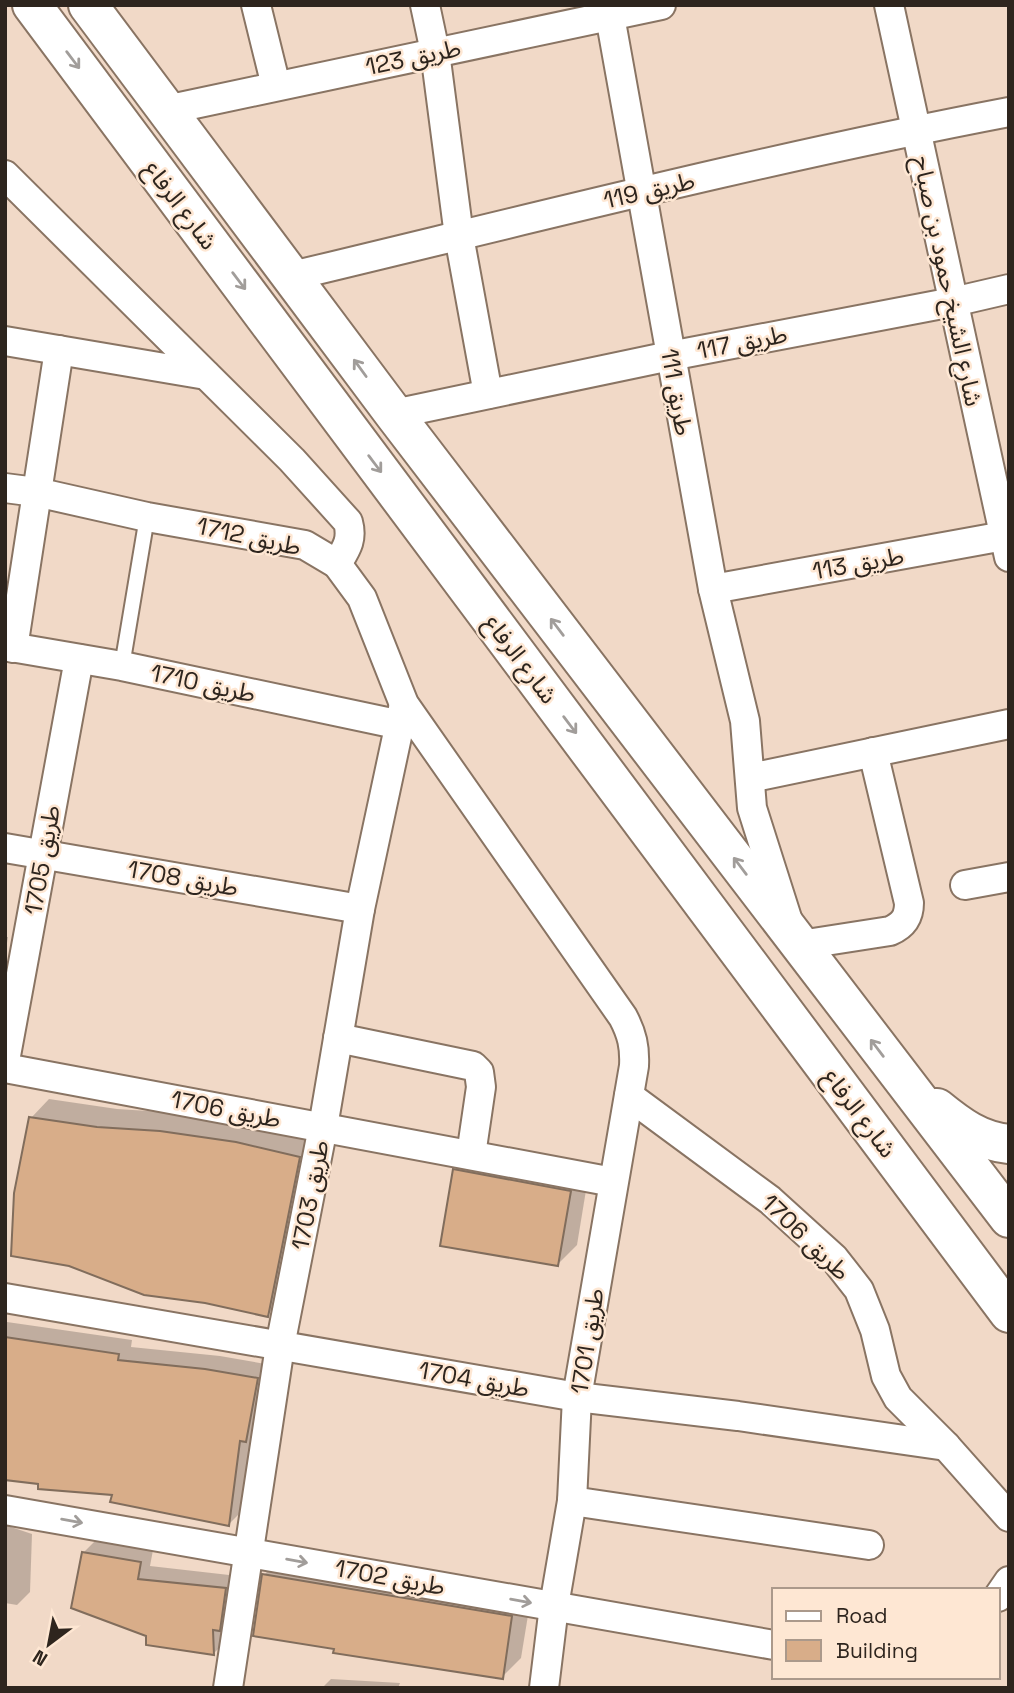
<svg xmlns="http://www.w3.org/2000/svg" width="1014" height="1693" font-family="'Space Grotesk','Noto Sans Arabic',sans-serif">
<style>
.shadow{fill:#0003}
.building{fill:#d8ad89;stroke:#816d5c;stroke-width:2}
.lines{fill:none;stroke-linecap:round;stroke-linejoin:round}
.service-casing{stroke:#897463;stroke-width:18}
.minor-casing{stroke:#897463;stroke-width:32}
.primary-casing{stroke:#897463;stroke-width:42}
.service{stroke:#fff;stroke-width:14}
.minor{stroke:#fff;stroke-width:28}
.primary{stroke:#fff;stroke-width:38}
.oneway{stroke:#a19d9a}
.labels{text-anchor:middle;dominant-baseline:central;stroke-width:5;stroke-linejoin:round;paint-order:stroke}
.street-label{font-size:24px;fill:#2e251e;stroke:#fee7d3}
</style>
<rect width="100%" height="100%" fill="#f1d9c7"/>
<g class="shadow">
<path d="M5,937H8L5,955Z"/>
<path d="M49,1099L117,1109L180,1113L318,1138L286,1296L267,1315L31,1118Z"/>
<path d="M474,1151L589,1172L577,1245L558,1264L454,1170Z"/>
<path d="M7,1322L132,1340L131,1347L220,1356L271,1365L259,1426L253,1432L243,1510L229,1524L114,1493L5,1478Z"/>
<path d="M5,1525L32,1534L30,1592L17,1605L5,1603Z"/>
<path d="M96,1540L153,1550L150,1566L238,1576L226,1641L213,1654L148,1635L83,1553Z"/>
<path d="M283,1556L531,1597L521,1658L502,1677L264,1575Z"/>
<path d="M331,1679L400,1683L398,1688H322Z"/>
</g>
<g class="building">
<path d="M29,1117L97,1127L160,1131L236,1142L300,1157L268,1317L205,1303L144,1295L69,1266L11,1256L14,1193Z"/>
<path d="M453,1169L571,1191L558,1266L440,1246Z"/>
<path d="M5,1337L119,1354L118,1360L205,1369L258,1378L246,1442L240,1441L229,1526L110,1502L112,1495L38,1489V1484L5,1480Z"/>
<path d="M82,1552L141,1562L138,1579L226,1588L220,1631L213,1630L214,1655L146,1645V1636L71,1608Z"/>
<path d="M262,1574L512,1616L503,1679L333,1653L334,1649L253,1636Z"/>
</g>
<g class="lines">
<g class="service-casing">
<path id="service" d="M122,666L147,517"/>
</g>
<g class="minor-casing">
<g id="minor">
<path d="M256,5L276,86"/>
<path d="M425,5L435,52L459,236L488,394"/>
<path d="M608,5L713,589L745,721L752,808L787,918"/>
<path d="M889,5L1009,557"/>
<path d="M166,110L661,5"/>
<path d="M5,175L292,460L348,522C353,540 346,549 337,564"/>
<path d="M292,276C530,219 768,158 1009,112"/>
<path d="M5,341L206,375"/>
<path d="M394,414L670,356L953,302L1009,289"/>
<path d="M5,488L36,492L147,517L305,545L337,564L362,598L404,704L623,1017C632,1034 635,1047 634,1066L577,1397L572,1501L554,1606L544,1688"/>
<path d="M713,589L1004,536"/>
<path d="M5,646L122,666L401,725"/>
<path d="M13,648L59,350"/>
<path d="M750,778L1009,724"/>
<path d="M5,848L360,909"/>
<path d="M965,885L1009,877"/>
<path d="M800,945L890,931C904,925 909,917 909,903L873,752"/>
<path d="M338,1038L473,1066L479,1072L481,1087L471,1155"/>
<path d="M5,1061L79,659"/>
<path d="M5,1068L613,1182"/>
<path d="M629,1096L770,1200L834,1258L859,1290L875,1330L886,1376L898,1398L946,1446L1009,1517"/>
<path d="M5,1298L577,1397L738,1416L946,1446"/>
<path d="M572,1501L869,1545"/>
<path d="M5,1510L774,1645"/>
<path d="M998,1597L1009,1581"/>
<path d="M228,1688L280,1346L323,1127L360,909L404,704"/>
</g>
</g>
<g class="primary-casing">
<g id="primary">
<path d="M32,5L1009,1313"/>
<path d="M88,5L394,414L1009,1218"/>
<path d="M937,1108C959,1126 979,1141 1009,1144"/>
</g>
</g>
<use href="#service" class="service"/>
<use href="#minor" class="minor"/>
<use href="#primary" class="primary"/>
</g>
<defs><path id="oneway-shaft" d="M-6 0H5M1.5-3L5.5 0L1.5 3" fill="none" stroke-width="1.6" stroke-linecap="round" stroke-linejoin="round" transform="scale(1.75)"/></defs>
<g class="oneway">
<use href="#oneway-shaft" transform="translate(73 60) rotate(53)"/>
<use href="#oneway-shaft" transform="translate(239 281) rotate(53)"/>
<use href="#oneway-shaft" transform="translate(360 368) rotate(-126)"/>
<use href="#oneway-shaft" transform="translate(375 464) rotate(53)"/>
<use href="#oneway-shaft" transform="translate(557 627) rotate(-127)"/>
<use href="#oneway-shaft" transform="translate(570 725) rotate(53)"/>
<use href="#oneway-shaft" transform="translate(740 866) rotate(-127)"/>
<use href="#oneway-shaft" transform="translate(877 1048) rotate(-127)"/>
<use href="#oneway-shaft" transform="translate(72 1521) rotate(10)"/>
<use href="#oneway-shaft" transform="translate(297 1561) rotate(10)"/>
<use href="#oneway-shaft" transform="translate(521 1601) rotate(10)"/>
</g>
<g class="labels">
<g class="street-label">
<text transform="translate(413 57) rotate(-12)">طريق 123</text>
<text transform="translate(649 190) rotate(-13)">طريق 119</text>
<text transform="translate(181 205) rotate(53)">شارع الرفاع</text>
<text transform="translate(948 281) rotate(78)">شارع الشيخ حمود بن صباح</text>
<text transform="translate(742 342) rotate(-11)">طريق 117</text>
<text transform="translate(677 392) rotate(80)">طريق 111</text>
<text transform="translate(249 536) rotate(12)">طريق 1712</text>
<text transform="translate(858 563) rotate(-10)">طريق 113</text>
<text transform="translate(521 659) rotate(53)">شارع الرفاع</text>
<text transform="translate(203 683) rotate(12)">طريق 1710</text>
<text transform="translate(42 860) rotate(-80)">طريق 1705</text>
<text transform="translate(183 878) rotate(10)">طريق 1708</text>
<text transform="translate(226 1109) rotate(11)">طريق 1706</text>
<text transform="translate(860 1113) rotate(53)">شارع الرفاع</text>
<text transform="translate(310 1195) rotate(-79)">طريق 1703</text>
<text transform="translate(806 1237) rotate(44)">طريق 1706</text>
<text transform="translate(587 1341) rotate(-81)">طريق 1701</text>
<text transform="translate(474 1379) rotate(10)">طريق 1704</text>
<text transform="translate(390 1577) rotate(10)">طريق 1702</text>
</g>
</g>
<rect width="1014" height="1693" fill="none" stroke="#2e251e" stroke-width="14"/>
<rect x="772" y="1588" width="228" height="91" fill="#fee7d3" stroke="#ab998b" stroke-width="2"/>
<rect x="786" y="1611" width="35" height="10" fill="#ffffff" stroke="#ab998b" stroke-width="2"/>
<text x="836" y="1623" font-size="21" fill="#2e251e">Road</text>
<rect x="786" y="1640" width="35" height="21" fill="#d8ad89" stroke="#ab998b" stroke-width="2"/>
<text x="836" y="1658" font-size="21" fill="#2e251e">Building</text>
<g transform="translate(49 1644) rotate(212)" stroke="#fee7d3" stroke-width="5" paint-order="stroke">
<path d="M0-5L12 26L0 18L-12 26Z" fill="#2e251e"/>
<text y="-10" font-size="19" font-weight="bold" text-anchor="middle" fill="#2e251e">N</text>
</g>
</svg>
